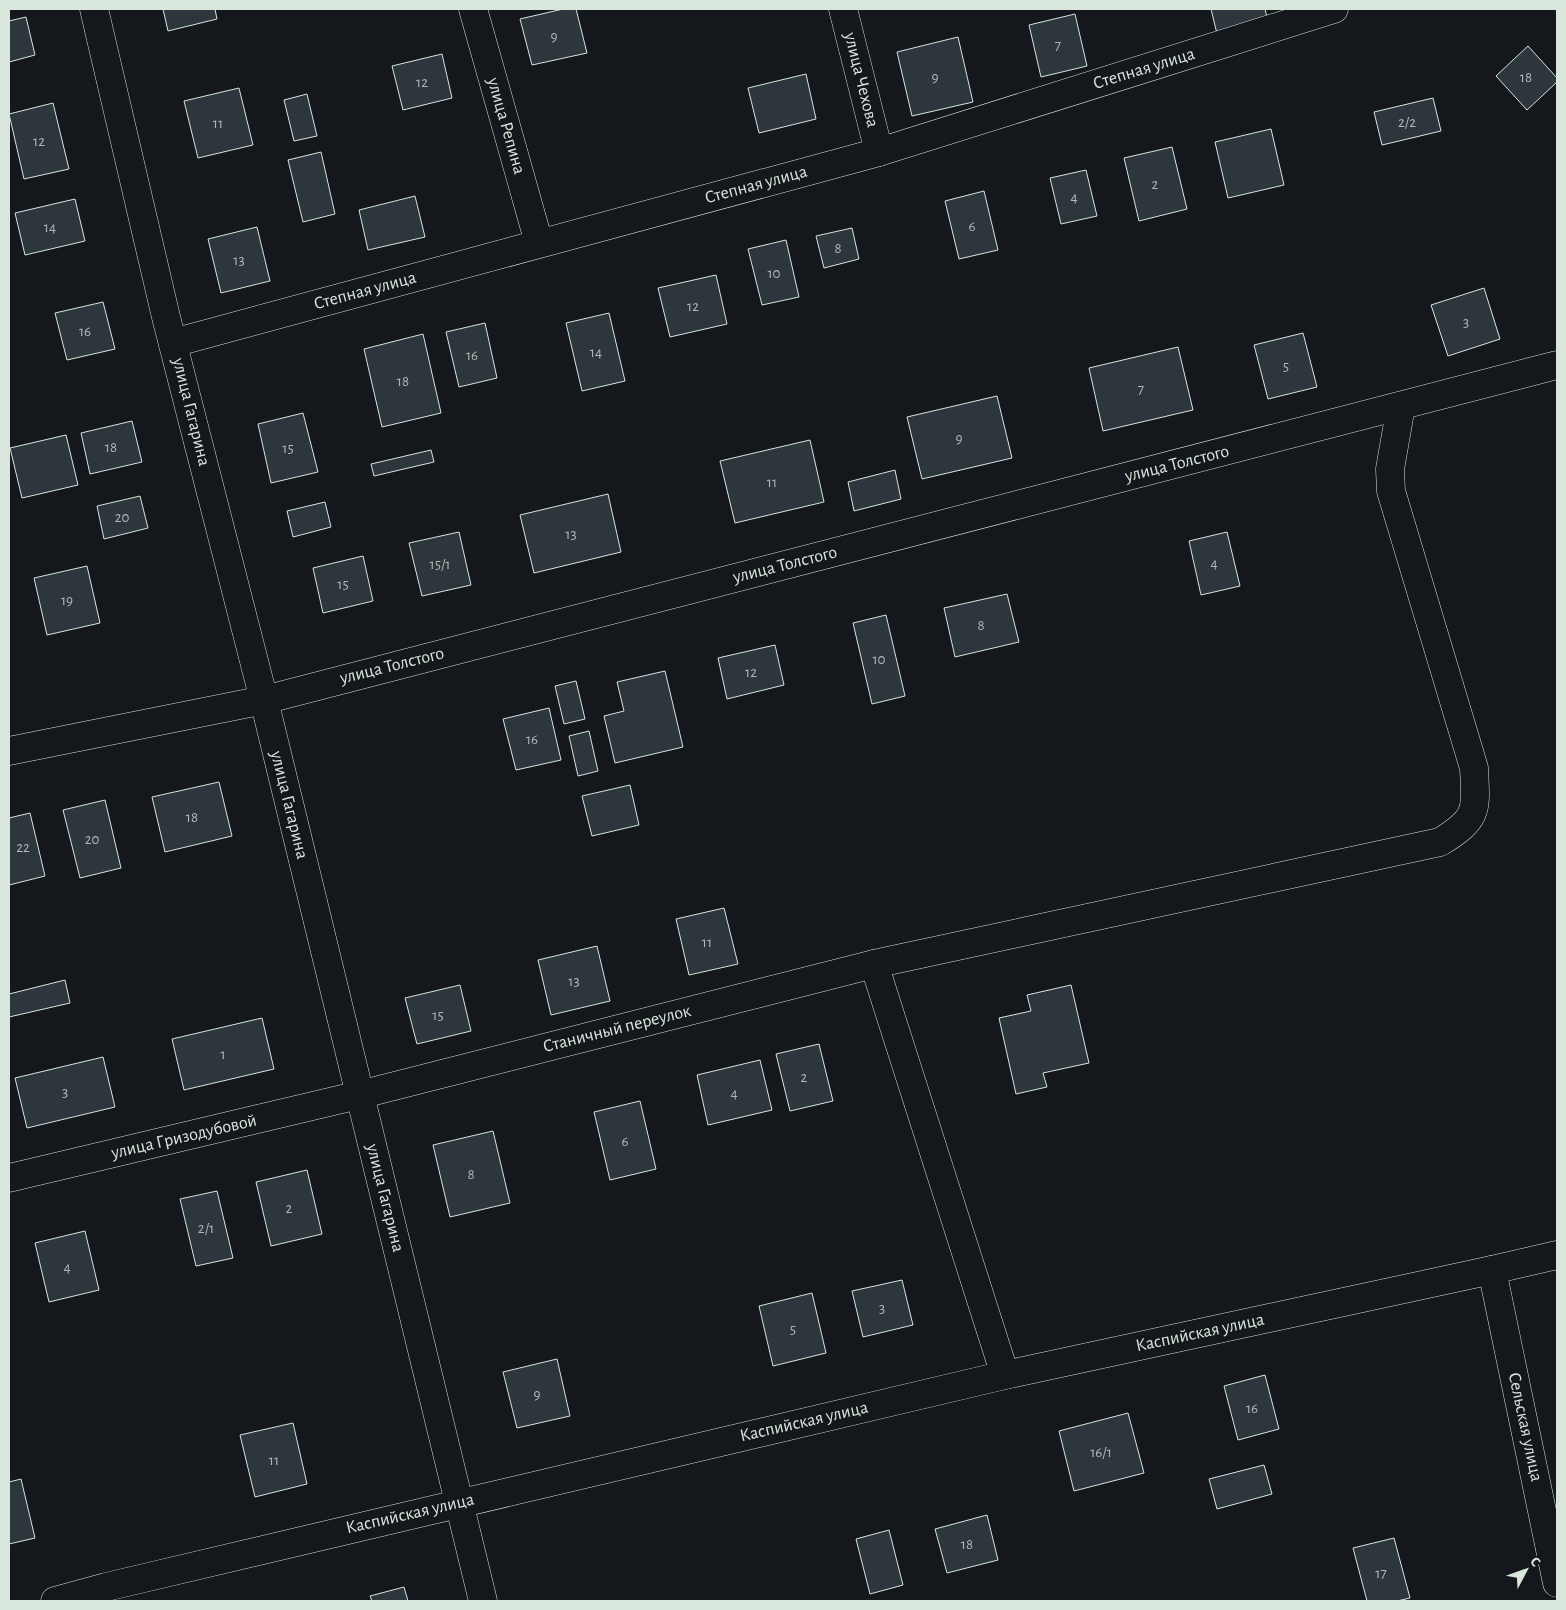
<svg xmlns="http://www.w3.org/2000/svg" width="1566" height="1610" font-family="'Alegreya Sans',sans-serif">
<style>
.building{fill:#2c363c;stroke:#d8e6dc}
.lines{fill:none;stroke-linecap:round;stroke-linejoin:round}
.minor-casing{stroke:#d8e6dc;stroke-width:29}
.minor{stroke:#14181c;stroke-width:28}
.labels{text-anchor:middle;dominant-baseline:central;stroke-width:4;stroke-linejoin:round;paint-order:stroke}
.number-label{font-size:15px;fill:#adbab4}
.street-label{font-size:18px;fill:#d8e6dc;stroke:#14181c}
</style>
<rect width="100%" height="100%" fill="#14181c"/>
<g class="building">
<path d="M163,9H215L217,19L168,31Z"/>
<path d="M563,9H576L587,53L532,65L520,19Z"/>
<path d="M1211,9H1265L1269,26L1218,38Z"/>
<path d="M1075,14L1087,66L1041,77L1029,25Z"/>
<path d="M26,17L35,55L9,62V21Z"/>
<path d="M958,37L973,102L912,116L897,52Z"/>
<path d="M1528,46L1557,78V82L1527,110L1496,76Z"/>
<path d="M442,54L452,98L403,110L392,66Z"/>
<path d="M806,74L816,119L759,133L748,88Z"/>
<path d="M239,88L253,145L198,158L184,101Z"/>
<path d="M307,94L317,136L294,141L284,100Z"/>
<path d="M1433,98L1441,131L1382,145L1374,112Z"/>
<path d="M53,103L69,169L24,179L9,114Z"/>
<path d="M1271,129L1284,185L1228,198L1215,142Z"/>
<path d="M1172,147L1187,209L1139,221L1124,158Z"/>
<path d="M321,152L335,214L303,222L288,160Z"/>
<path d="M1086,170L1097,216L1061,224L1050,178Z"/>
<path d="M984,191L998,250L959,259L945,201Z"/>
<path d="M415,196L425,237L368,250L359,210Z"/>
<path d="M75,199L85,241L25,255L15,213Z"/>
<path d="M257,227L270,281L221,293L208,239Z"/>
<path d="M852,228L859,259L824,268L816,236Z"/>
<path d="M786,240L799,297L762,305L748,249Z"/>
<path d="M716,275L727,324L670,337L658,288Z"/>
<path d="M1484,288L1500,339L1448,356L1431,305Z"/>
<path d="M103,302L115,349L67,360L55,313Z"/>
<path d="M609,313L625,381L582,391L566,323Z"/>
<path d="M485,323L497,378L459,387L446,332Z"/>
<path d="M1303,333L1317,387L1268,399L1254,345Z"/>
<path d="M423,334L441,413L382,427L364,349Z"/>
<path d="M1178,347L1193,410L1103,431L1089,368Z"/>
<path d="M997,396L1012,458L922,479L907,417Z"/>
<path d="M303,413L318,472L271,483L258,424Z"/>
<path d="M132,421L142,462L90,474L81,433Z"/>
<path d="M66,435L78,485L22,498L10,448Z"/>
<path d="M810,440L824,502L735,523L720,461Z"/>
<path d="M431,450L434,462L374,476L371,464Z"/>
<path d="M895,470L901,499L854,511L848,482Z"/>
<path d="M608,494L621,552L534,573L520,515Z"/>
<path d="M140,496L148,528L104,539L97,506Z"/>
<path d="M325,502L331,527L293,537L287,511Z"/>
<path d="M459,532L471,585L422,596L409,543Z"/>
<path d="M1227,532L1240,586L1201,595L1189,541Z"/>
<path d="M363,556L373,601L323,613L313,568Z"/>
<path d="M87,566L100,623L47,635L34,578Z"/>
<path d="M1007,594L1019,642L955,657L944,608Z"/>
<path d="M886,615L905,696L872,704L853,623Z"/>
<path d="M775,645L784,685L727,699L718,658Z"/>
<path d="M665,671L683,747L615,763L604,716L624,711L617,682Z"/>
<path d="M576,681L585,719L564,724L555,686Z"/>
<path d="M549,708L561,760L516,770L503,719Z"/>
<path d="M589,731L598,771L578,776L569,736Z"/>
<path d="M219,782L232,836L165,852L152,797Z"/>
<path d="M630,785L639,825L592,836L582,796Z"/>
<path d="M105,800L121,868L80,878L63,810Z"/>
<path d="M30,813L45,876L9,885V818Z"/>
<path d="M724,908L738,964L689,975L676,919Z"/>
<path d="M597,946L610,1001L551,1015L538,960Z"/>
<path d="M65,980L70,1003L9,1017V994Z"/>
<path d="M460,985L471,1031L417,1044L405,998Z"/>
<path d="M1071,985L1089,1063L1043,1073L1047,1087L1016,1094L999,1018L1031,1011L1027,995Z"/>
<path d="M262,1018L274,1069L184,1090L172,1039Z"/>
<path d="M819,1044L833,1101L790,1111L776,1054Z"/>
<path d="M103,1057L115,1107L27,1128L15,1078Z"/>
<path d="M760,1060L772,1110L708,1125L697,1075Z"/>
<path d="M640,1101L656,1169L610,1180L594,1112Z"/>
<path d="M493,1131L510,1203L450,1217L433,1145Z"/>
<path d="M307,1170L322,1234L271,1246L256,1182Z"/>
<path d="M217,1191L233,1258L196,1266L180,1199Z"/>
<path d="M85,1231L99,1290L49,1302L35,1243Z"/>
<path d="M902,1280L913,1325L863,1337L852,1291Z"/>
<path d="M812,1293L826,1353L773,1366L759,1306Z"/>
<path d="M557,1359L570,1416L517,1428L503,1372Z"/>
<path d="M1265,1375L1279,1429L1238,1440L1224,1386Z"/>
<path d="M1128,1413L1144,1473L1074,1491L1059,1431Z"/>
<path d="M293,1423L307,1484L255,1497L240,1435Z"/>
<path d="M1264,1465L1272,1494L1217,1509L1209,1479Z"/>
<path d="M21,1479L35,1538L9,1544V1482Z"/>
<path d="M987,1515L998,1560L947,1573L935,1529Z"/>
<path d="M889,1530L903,1585L870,1594L856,1539Z"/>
<path d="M1394,1538L1410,1598L1397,1601H1367L1353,1548Z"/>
<path d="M404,1587L408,1601H372L370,1596Z"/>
</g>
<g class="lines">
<g class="minor-casing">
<g id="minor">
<path d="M94,9L166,317L264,700L483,1601"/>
<path d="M473,9L539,243"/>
<path d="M843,9L879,152"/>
<path d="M173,343L879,152L1334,9"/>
<path d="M9,751L264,700L1557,365"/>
<path d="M874,964L1005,1375"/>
<path d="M9,1178L359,1095L874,964L1440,842C1479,818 1476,811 1474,768L1391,491L1390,469L1401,406"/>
<path d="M1492,1270L1557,1583"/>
<path d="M55,1601L106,1587L1005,1375L1492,1270L1557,1255"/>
</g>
</g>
<use href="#minor" class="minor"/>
</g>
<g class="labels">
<g class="number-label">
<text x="554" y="36">9</text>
<text x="1058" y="45">7</text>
<text x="935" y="77">9</text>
<text x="1526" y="77">18</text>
<text x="422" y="82">12</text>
<text x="1407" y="122">2/2</text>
<text x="218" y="123">11</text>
<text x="39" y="141">12</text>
<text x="1155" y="184">2</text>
<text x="1074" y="197">4</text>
<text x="972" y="226">6</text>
<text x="50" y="227">14</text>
<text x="838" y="248">8</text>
<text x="239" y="260">13</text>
<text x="774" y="273">10</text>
<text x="693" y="306">12</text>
<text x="1466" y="322">3</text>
<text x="85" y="331">16</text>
<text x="596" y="352">14</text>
<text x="472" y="355">16</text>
<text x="1286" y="366">5</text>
<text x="403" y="381">18</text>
<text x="1141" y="389">7</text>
<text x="959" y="438">9</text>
<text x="111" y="447">18</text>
<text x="288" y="448">15</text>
<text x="772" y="482">11</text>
<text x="122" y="517">20</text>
<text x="571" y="534">13</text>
<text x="1214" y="563">4</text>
<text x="440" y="564">15/1</text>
<text x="343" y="584">15</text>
<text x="67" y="600">19</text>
<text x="981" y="625">8</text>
<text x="879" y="659">10</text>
<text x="751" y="672">12</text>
<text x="532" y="739">16</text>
<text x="192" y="817">18</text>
<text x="92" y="839">20</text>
<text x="23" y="847">22</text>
<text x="707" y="942">11</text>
<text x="574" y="981">13</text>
<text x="438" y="1015">15</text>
<text x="223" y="1054">1</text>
<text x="804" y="1077">2</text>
<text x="65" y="1092">3</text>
<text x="734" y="1093">4</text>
<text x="625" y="1141">6</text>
<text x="471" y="1174">8</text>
<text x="289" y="1208">2</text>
<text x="206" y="1228">2/1</text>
<text x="67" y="1267">4</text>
<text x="882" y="1308">3</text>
<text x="793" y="1329">5</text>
<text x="537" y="1394">9</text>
<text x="1252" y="1408">16</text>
<text x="1101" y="1452">16/1</text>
<text x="274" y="1460">11</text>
<text x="967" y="1544">18</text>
<text x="1381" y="1573">17</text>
</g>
<g class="street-label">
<text transform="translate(1144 69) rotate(-17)">Степная улица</text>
<text transform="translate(861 80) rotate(76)">улица Чехова</text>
<text transform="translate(506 126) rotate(74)">улица Репина</text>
<text transform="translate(756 185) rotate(-15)">Степная улица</text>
<text transform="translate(365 291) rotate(-15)">Степная улица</text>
<text transform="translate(191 412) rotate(76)">улица Гагарина</text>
<text transform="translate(1177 464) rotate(-14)">улица Толстого</text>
<text transform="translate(785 565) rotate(-14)">улица Толстого</text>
<text transform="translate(392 666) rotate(-14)">улица Толстого</text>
<text transform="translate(289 805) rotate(76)">улица Гагарина</text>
<text transform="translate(617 1029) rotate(-14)">Станичный переулок</text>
<text transform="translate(184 1137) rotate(-13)">улица Гризодубовой</text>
<text transform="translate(385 1198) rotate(76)">улица Гагарина</text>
<text transform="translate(1200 1333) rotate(-12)">Каспийская улица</text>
<text transform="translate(804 1422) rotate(-13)">Каспийская улица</text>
<text transform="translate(1525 1427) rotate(78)">Сельская улица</text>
<text transform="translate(410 1514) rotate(-13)">Каспийская улица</text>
</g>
</g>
<rect width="1566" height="1610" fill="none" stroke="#d8e6dc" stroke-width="20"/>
<g transform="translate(1526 1570) rotate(49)" stroke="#14181c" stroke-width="4" paint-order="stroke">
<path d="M0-4L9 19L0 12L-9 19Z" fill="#d8e6dc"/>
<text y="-8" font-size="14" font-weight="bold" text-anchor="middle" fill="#d8e6dc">С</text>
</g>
</svg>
